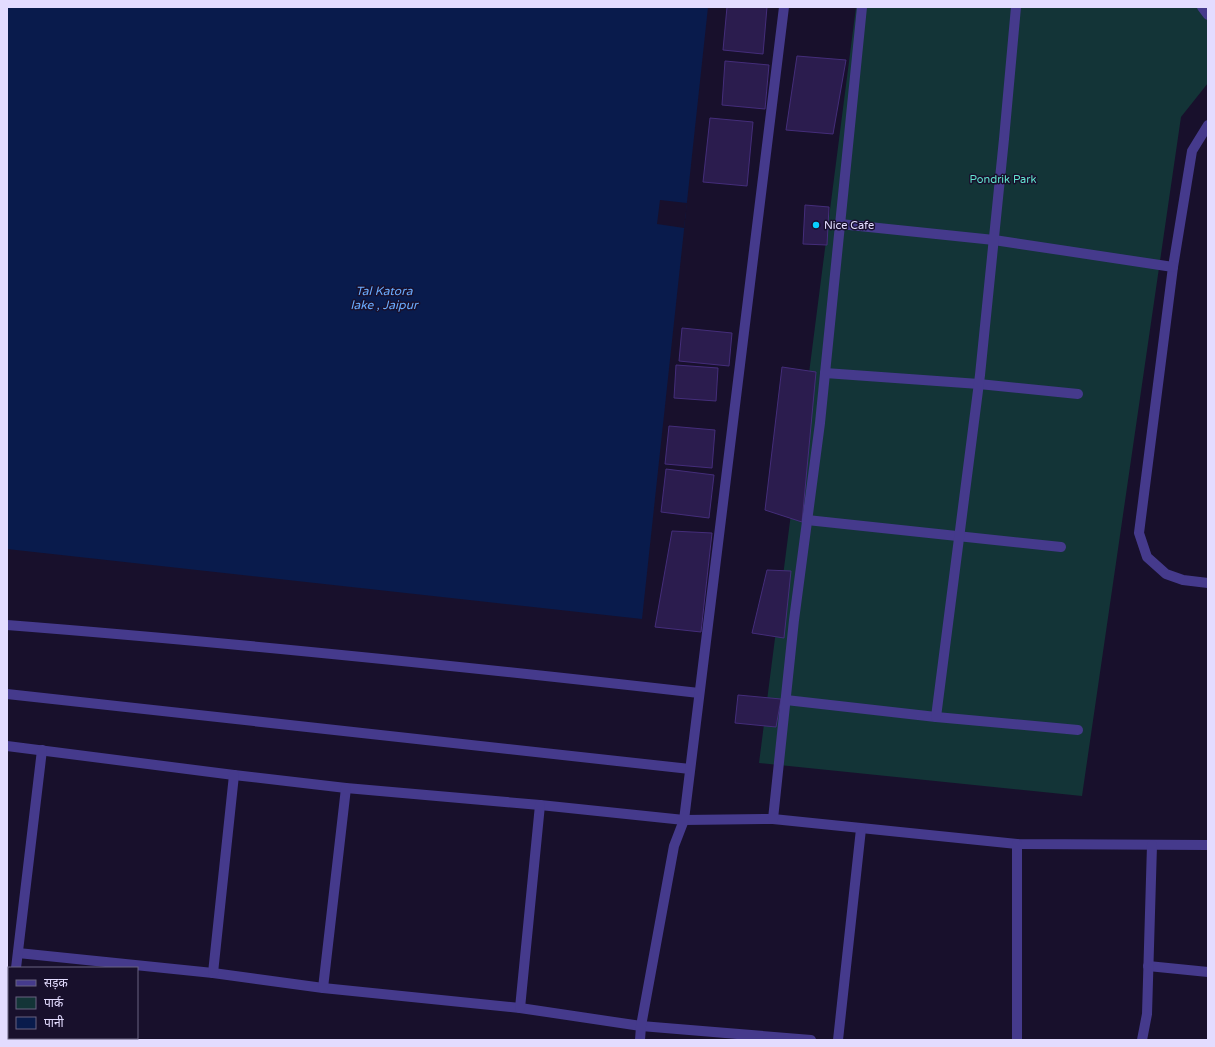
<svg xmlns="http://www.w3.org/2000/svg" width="1215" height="1047" font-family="'Varela Round','Noto Sans Devanagari',sans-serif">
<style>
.green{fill:#133437}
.water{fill:#091b4c}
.pier{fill:#18102c}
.building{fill:#2b1c4e;stroke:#442d7a}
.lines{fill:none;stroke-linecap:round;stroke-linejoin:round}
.minor{stroke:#453a8c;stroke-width:10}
.poi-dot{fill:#08cfff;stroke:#18102c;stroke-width:1.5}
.labels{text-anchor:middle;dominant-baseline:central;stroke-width:3;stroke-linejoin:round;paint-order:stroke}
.park-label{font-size:11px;fill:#62e5d0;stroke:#18102c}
.poi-label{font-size:11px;fill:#e3dcff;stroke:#18102c;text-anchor:start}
.water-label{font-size:12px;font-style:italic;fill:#6aacff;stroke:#18102c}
</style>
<rect width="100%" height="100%" fill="#18102c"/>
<path class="green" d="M856,7H1208V83L1181,117L1082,796L759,763Z"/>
<path class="water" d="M7,7H708L642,619L7,549Z"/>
<path class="pier" d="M660,200L687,203L684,228L657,224Z"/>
<g class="building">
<path d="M727,7H767L763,54L723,50Z"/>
<path d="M797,56L846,60L833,134L786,130Z"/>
<path d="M725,61L769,65L765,109L722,105Z"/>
<path d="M710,118L753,122L747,186L703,182Z"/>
<path d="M805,205L829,207L827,245L803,244Z"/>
<path d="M682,328L732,333L729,366L679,361Z"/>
<path d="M676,365L718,368L716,401L674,398Z"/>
<path d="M782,367L816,372L802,522L765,510Z"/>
<path d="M669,426L715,430L712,468L665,464Z"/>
<path d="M666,469L714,475L709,518L661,512Z"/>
<path d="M672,531L712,533L701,632L655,627Z"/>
<path d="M767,570L791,571L784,638L752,633Z"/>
<path d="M738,695L781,699L776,727L735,723Z"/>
</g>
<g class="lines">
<g class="minor">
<path d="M1202,7L1208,15"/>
<path d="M1208,125L1192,151L1173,267L1139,533L1147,557L1166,574L1183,580L1208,583"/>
<path d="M840,224L994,240L1173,267"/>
<path d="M825,373L979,384L1078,394"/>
<path d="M807,520L1061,547"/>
<path d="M7,625C238,643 469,667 699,693"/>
<path d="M7,694L690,769"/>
<path d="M786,700L936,717L1078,730"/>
<path d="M936,717L980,375L1004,139L1016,7"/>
<path d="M7,746L234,775L346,788L540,805L684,820L773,819L1017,844L1208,845"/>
<path d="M773,819L794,620L820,423L862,7"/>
<path d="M1017,844V1040"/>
<path d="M18,953L213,973L323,988L520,1008L641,1026L811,1040"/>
<path d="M1148,966L1208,972"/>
<path d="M16,968L42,750"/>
<path d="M213,973L234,775"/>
<path d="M323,988L346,788"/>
<path d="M520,1008L540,805"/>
<path d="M9,1040L10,1038"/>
<path d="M640,1040L641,1026L674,846L684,820L784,7"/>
<path d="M838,1040L861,829"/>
<path d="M1142,1040L1147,1014L1152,845"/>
</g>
</g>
<circle class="poi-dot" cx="816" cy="225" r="4"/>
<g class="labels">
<g class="park-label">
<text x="1003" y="179">Pondrik Park</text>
</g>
<g class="poi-label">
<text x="824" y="225">Nice Cafe</text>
</g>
<g class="water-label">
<text x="384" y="291">Tal Katora<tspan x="384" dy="14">lake , Jaipur</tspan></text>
</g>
</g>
<rect width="1215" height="1047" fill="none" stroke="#e3dcff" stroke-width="16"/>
<rect x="8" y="967" width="130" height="72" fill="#18102c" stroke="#696280"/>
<rect x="16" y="980" width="20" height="6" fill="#453a8c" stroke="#696280"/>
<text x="44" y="987" font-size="12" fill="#e3dcff">सड़क</text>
<rect x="16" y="997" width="20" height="12" fill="#133437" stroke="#696280"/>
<text x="44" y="1007" font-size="12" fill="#e3dcff">पार्क</text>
<rect x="16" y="1017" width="20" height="12" fill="#091b4c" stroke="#696280"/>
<text x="44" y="1027" font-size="12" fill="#e3dcff">पानी</text>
</svg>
